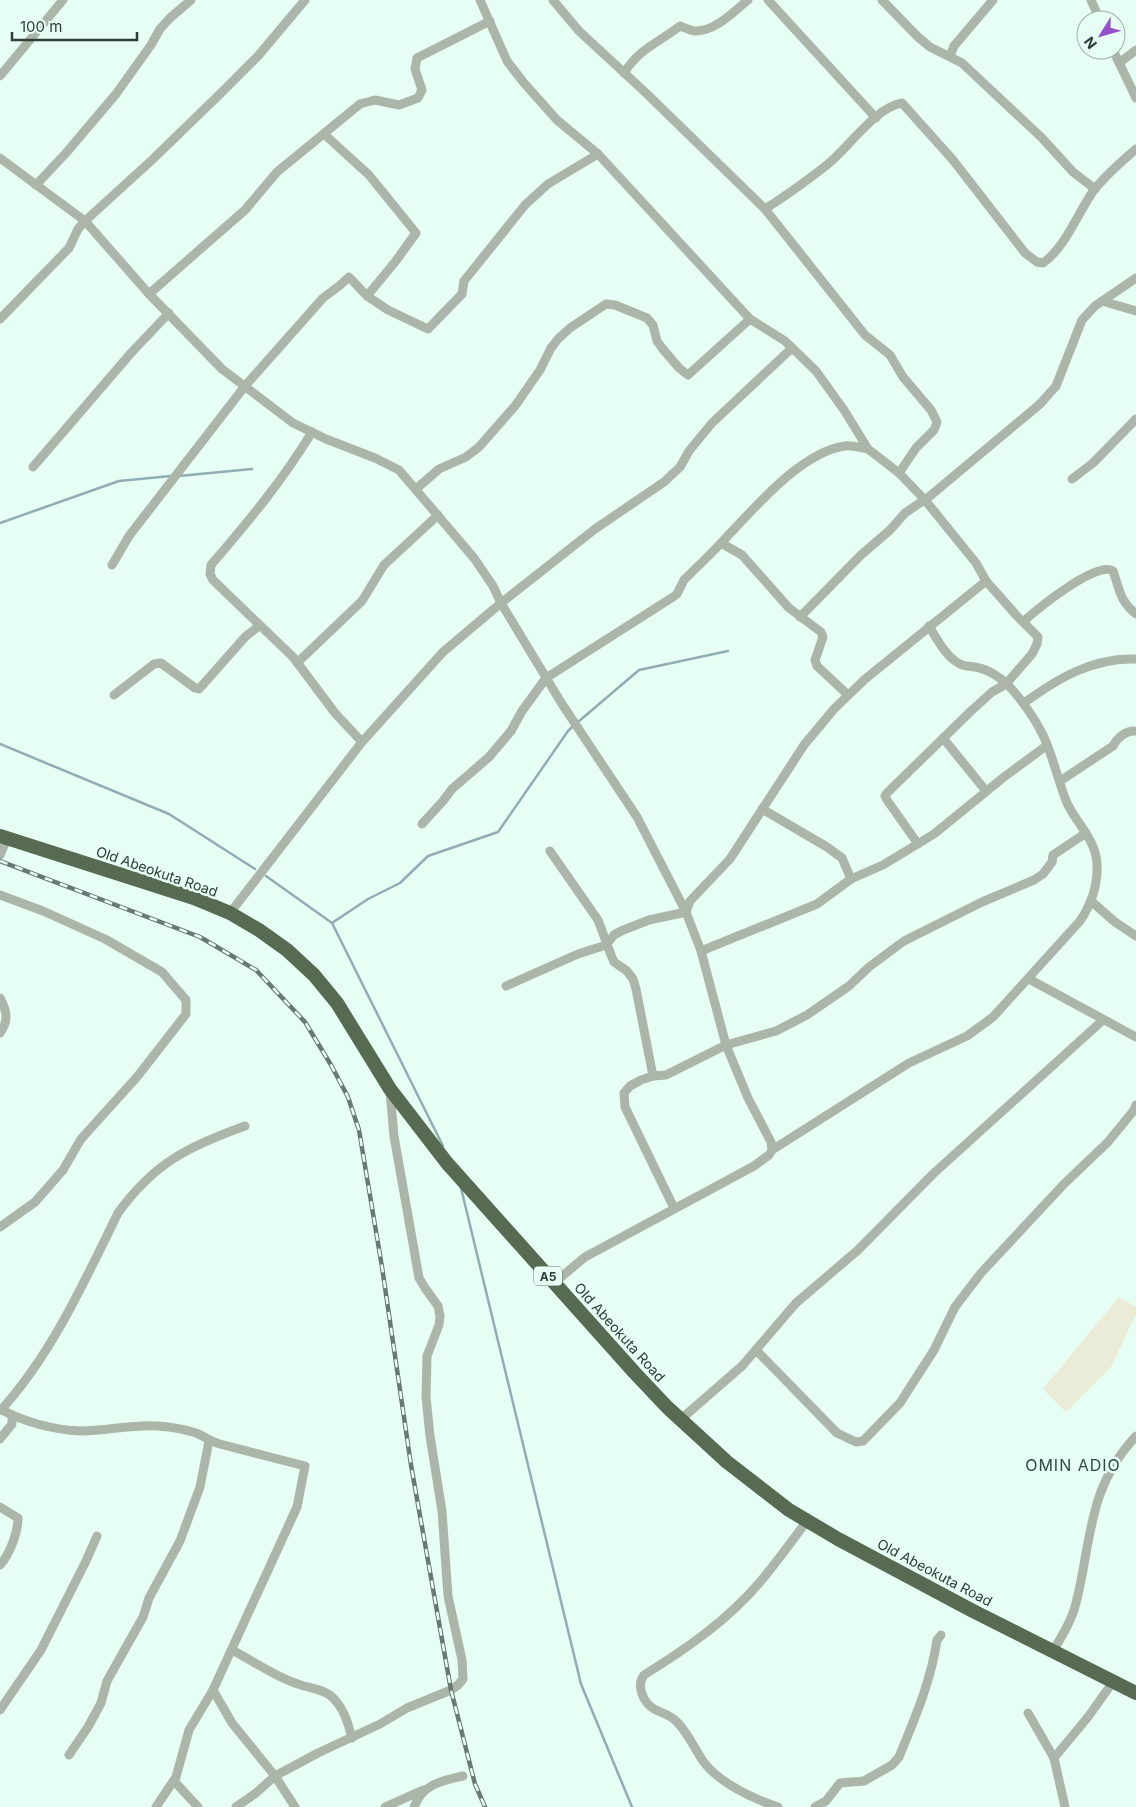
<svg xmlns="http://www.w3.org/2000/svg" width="1136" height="1807" font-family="Inter,sans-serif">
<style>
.green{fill:#eaecd7}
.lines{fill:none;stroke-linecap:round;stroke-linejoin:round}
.stream{stroke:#90adb4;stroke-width:2.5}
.minor{stroke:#acb5a9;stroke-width:9}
.highway{stroke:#576a52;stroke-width:14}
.rail-casing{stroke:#687971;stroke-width:4.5}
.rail{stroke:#e7fef4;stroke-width:2.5;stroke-dasharray:8;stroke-linecap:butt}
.labels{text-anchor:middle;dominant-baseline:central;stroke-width:5;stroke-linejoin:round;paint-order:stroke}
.shield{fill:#e7fef4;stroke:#667870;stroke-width:1}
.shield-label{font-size:12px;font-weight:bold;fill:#2f3e37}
.street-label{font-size:14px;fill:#2f3e37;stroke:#e7fef4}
.quarter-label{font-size:16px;letter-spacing:1px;fill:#2c4d40;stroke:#e7fef4}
</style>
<rect width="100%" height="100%" fill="#e7fef4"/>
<path class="green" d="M1119,1297L1136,1307V1314L1111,1367L1066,1412L1043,1389Z"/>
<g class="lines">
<g class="stream">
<path d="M179,476L252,469"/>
<path d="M0,523L119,481L171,476"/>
<path d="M578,722L639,670L728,651"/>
<path d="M0,744L169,814L255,869"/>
<path d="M266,876L332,923L443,1146"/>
<path d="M332,923L368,899L400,883L428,856L498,832L568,731L573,726"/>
<path d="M461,1188L581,1684L632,1807"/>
</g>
<g class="minor">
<path d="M480,0L507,61L524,83L557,120L598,154L750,319L785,341L816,371L844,410L868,449L899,473L925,500L976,563L986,581L1017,616L1038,637L1037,644L1032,654L1006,684L992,692L971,711L887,793L885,796L887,800L918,844"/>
<path d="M553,0L579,31L646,93L765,209L865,335L890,355L903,377L931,410L937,422L934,430L916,448L899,473"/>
<path d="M768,0L876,118"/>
<path d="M882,0L918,37L930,47L962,63L1042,138L1073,172L1095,189"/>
<path d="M1091,0L1100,20"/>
<path d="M1113,50L1136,98"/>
<path d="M950,56L954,46L993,0"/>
<path d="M1119,63L1136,50"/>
<path d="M624,73C640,48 658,43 680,26C685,28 691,31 696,31C716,31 734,11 748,0"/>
<path d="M0,76L63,0"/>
<path d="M324,134L369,175L416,233L395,262L367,296"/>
<path d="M0,158L85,221L149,294L222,369L293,423L326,439L375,458L399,470L474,558L493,586L501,603L562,704L637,817L671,883L686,912L701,951L726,1045L748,1098L771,1142L772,1150L769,1155L754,1166L585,1257L554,1283"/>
<path d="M36,185L66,153L116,94L151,45L160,29L170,18L191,0"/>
<path d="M765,209C787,195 808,180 828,164C849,147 876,107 902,103L953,160L1025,253L1037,262L1043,263C1066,247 1078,212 1094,190C1106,175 1122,161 1136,149"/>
<path d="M149,294L245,210L277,172L360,104L375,100L399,105L418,98L422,90L415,69L417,58L490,21"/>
<path d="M1102,301L1136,311"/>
<path d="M0,319L69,248L78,229L85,221L153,159L221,93L258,56L305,0"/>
<path d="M312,432C283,480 248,522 211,565L210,574L213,580L293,657L335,713L362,742"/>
<path d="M33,467L131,353L169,313"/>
<path d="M1072,479L1093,463L1136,419"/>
<path d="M416,489L439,469L466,457L479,447L515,406L540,370L551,348L558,339L570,328L606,304L615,305L647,318L653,325L657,341L662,348L679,368L688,375L750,319"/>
<path d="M721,543L742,555L789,608L821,632L823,637L815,660L817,666L848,695"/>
<path d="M112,565L129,536L245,386L323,298L339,286L349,277L367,296L388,310L428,329L462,294L464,281L525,205L548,184L598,154"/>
<path d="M800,617L861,555L890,530L905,513L930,496L1040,404L1056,386L1082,320L1095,306L1136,278"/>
<path d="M1023,622C1036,610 1097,560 1113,571C1120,590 1119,600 1136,614"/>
<path d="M297,663L362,601L384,565L438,515"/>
<path d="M114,695L154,664L161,663L195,688L199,689L246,636L259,626"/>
<path d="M1024,703C1057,679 1093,657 1136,659"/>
<path d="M943,738L986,791"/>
<path d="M1060,781L1113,746C1117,738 1126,730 1136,731"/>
<path d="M762,809L827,847L842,858L851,879"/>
<path d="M422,824L443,801L452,789L489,757L511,731L522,711L546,678L673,597L677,594L684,580C697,567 710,555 722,542C752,511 800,452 845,446C852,445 861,448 868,449"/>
<path d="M550,851L598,920L611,955L614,962L627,971L633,979L636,989L653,1076"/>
<path d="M0,855L7,839"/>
<path d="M0,895L43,911L105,939L162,972L186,1000V1014L137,1077L81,1139L63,1170L35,1202L0,1227"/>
<path d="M1091,901L1115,922L1136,936"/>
<path d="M230,913L362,742L443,652L501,603L595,529L664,482L680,467L689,451L712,423L792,348"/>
<path d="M701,951L817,904L851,879L883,865L934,834L1004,777L1046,746"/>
<path d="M1029,979L1136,1037"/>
<path d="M506,986L578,954L606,945L614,935L621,931L649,920L686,912L690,901L730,859L804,745L834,709L864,680L986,581"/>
<path d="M0,998C7,1011 9,1021 0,1033"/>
<path d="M772,1150L909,1063L967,1036L993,1017L1080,921C1092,903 1098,885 1097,864C1096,840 1077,824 1067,803C1058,781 1053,756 1043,735C1034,717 1022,700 1008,685C1001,678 989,670 979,668C973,666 966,667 960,664C946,657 937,639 929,626"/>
<path d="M674,1208L625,1107L624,1093L630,1086L641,1080L653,1076L666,1075L726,1045L776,1031L807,1015L849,986L869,967L904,941L982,902L1034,880L1043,874L1052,862L1053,855L1086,833"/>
<path d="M756,1350L837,1433L856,1442L863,1441L900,1403L934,1350L955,1307L981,1273L1064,1184L1108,1142L1134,1110L1136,1105"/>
<path d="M0,1409C24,1422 54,1430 81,1431C107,1431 132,1424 158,1426C171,1427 184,1429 196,1433C204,1436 210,1441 220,1444L305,1466L297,1507L213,1690L189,1730L176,1777L156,1807"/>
<path d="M1,1410C52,1354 85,1280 118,1213C154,1163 189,1146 245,1126"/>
<path d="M680,1420L742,1366L796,1303L858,1250L933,1174L1103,1020"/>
<path d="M0,1439L12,1424V1415"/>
<path d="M0,1507L18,1518C18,1532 10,1554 0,1565"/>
<path d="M232,1650C255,1662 279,1679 304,1686C314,1689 325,1690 332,1697C344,1708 348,1723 352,1738"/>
<path d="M1053,1651C1062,1636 1072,1620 1076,1603C1092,1540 1087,1488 1136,1436"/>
<path d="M213,1690L232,1723L275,1776L295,1807"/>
<path d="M0,1710L41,1650L86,1561L97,1536"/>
<path d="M1028,1713L1054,1758L1065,1807"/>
<path d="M69,1755L88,1727L101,1703L107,1681L143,1617L149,1598L180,1541L200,1487L209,1441"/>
<path d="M1054,1758L1088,1717L1113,1682"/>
<path d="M174,1781L198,1807"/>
<path d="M236,1807L256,1793L275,1776L318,1753L380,1724L407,1708L451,1690L458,1685L463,1679L462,1660L448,1596L442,1511L430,1436L426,1397L427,1356L439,1325L440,1316L438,1306L425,1288L419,1278L394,1136L390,1091"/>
<path d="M385,1807L423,1790"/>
<path d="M414,1807C423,1784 441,1781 463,1776"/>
<path d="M778,1807C753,1799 718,1782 703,1761C694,1748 688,1733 677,1722C671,1715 662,1713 654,1709C643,1702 636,1686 644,1675C686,1649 728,1620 760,1582C776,1563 791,1542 807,1521"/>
<path d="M815,1807L826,1801L840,1783L864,1781L892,1765L899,1757C915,1718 931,1681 937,1640L941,1635"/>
</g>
<path class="highway" d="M0,836L194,898L230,913L259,930L287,950L314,975L337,1003L390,1089L447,1163L634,1372L667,1407L727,1462L789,1510L838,1539L973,1611L1136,1693"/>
<g class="rail-casing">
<path id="rail" d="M0,861L200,937L256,970L305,1022L331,1065L348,1097L359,1130L382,1267L411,1465L451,1690L475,1784L485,1807"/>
</g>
<use href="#rail" class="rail"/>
</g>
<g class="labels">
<rect class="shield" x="534" y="1266.5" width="28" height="19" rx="4"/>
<g class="shield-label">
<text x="548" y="1276">A5</text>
</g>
<g class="street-label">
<text transform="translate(157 871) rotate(19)">Old Abeokuta Road</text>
<text transform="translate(620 1332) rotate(48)">Old Abeokuta Road</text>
<text transform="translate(935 1572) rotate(28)">Old Abeokuta Road</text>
</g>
<g class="quarter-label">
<text x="1073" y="1465">OMIN ADIO</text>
</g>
</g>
<g transform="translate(1101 35) rotate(233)"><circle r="24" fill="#e7fef4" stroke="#9db1a8"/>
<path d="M0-4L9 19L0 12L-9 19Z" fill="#9352c7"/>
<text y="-8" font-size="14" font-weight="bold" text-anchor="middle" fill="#2f3e37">N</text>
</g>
<path d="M12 32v8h125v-8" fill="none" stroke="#2f3e37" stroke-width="2.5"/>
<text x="20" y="32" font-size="15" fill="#2f3e37" stroke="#e7fef4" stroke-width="4" paint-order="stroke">100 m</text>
</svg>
